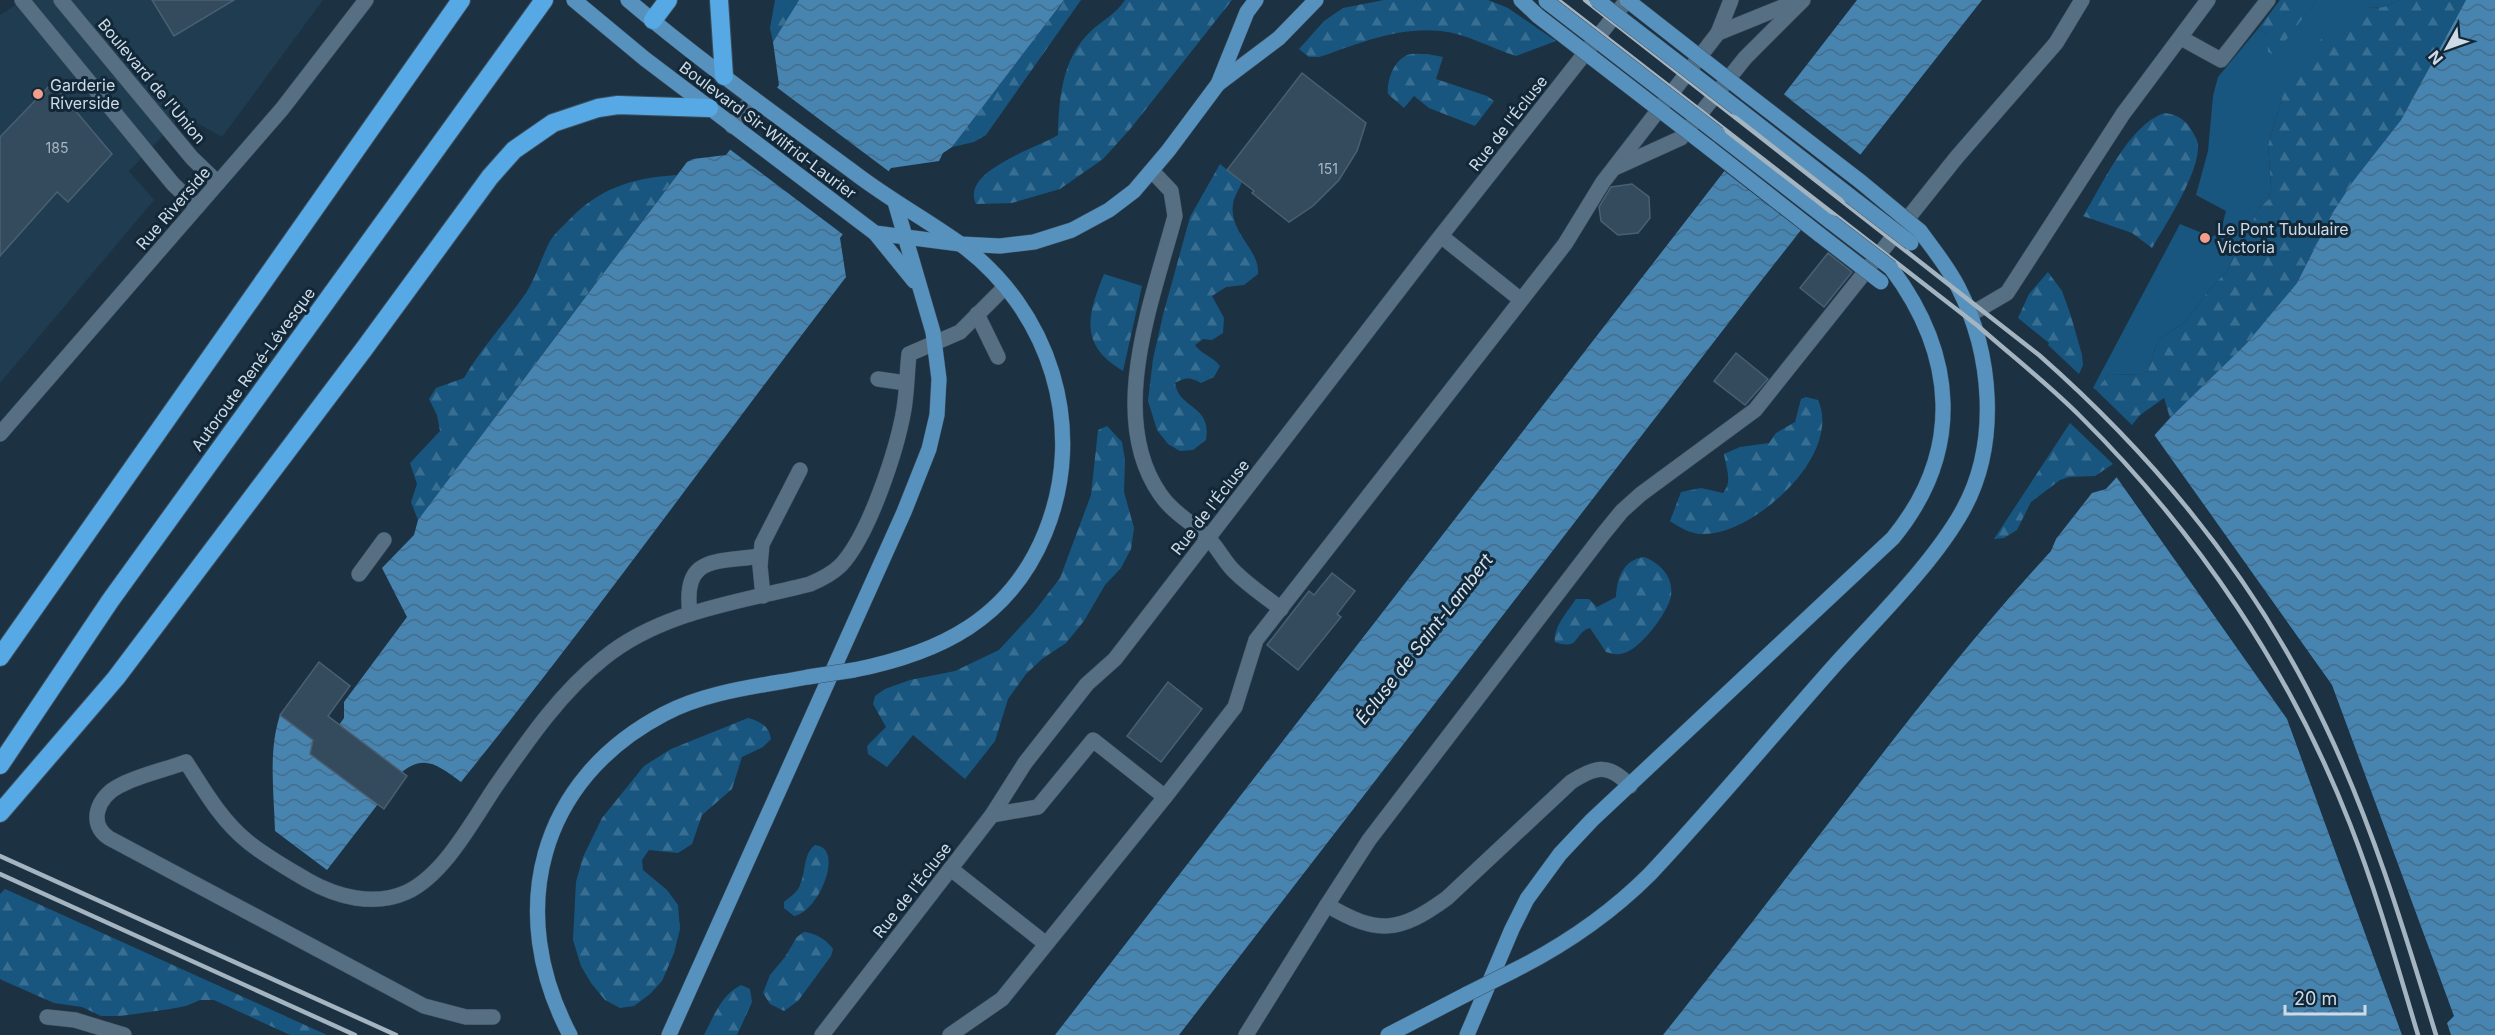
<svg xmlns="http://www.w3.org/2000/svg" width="2495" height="1035" font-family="Inter,sans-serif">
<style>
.built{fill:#203c51}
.green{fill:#18567f}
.forest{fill:url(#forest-firs)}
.water{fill:url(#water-waves)}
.pier{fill:#1c3243}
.building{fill:#344b5d;stroke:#496073;stroke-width:1.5}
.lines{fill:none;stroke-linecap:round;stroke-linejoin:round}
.service-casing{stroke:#3d4f5e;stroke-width:16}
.minor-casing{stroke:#3d4f5e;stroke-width:16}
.tertiary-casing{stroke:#3d4f5e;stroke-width:16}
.primary-casing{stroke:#3d4f5e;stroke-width:16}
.motorway-casing{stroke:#3d4f5e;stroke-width:20}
.service{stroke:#576f83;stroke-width:15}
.minor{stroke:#576f83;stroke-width:15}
.tertiary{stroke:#576f83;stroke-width:15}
.primary{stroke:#5792be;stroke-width:15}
.motorway{stroke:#57a9e5;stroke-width:18}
.rail{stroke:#a5b4c1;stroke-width:4.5}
.primary-bridge-casing{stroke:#3d4f5e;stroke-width:16;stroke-linecap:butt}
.primary-bridge{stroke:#5792be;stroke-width:15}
.poi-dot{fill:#f49d8b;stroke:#122838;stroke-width:2}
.labels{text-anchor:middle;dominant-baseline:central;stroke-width:6;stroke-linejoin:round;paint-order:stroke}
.number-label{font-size:14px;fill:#a8b7c4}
.street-label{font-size:16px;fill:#cedbe6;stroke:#122838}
.poi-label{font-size:16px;fill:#cedbe6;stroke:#122838;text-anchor:start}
.water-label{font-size:18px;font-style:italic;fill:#d3e3f0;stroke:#122838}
</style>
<defs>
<pattern id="forest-firs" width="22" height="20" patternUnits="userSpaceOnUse" patternTransform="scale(1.5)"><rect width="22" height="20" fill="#18567f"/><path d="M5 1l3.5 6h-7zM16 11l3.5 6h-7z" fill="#386e91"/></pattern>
<pattern id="water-waves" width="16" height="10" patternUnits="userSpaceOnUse" patternTransform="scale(1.5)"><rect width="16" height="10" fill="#4884b0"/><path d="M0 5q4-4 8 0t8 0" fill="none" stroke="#446d8b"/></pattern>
</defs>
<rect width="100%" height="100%" fill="#1c3243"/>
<path class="built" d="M23,0H323L222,137L183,115L129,171L154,200L0,383V15Z"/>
<path class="green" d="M2317,0H2399L2384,7L2368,8L2282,98L2268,145L2271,185L2269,199L2259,208L2245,237L2236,250L2228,270L2209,290L2185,322L2158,340L2148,371L2140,375L2109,374L2096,390L2093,388L2180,224L2212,237L2221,231L2226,211L2196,195L2208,151L2213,96L2218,77L2258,29L2267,34L2272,54L2278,49Z"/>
<g class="forest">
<path d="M775,0H799L773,42L770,28Z"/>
<path d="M1064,0H1081L986,135L974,142L952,147Z"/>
<path d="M1125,0H1232L1131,128L1103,159L1060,189L1012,203L976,204C960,171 1037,148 1058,135C1059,98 1062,58 1091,31C1103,20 1116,14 1125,0Z"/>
<path d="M1384,0H1488L1508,8L1556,41L1516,56C1491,48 1467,34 1441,31C1398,26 1358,44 1319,57H1309L1299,49L1324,21L1343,8Z"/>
<path d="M2280,0H2317L2279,49L2272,54L2268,52L2267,34L2258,29Z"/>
<path d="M2399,0H2466L2401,120L2354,180L2333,212L2297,283L2247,343L2170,418L2164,398L2140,415L2132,425L2096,390L2109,374L2140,375L2148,371L2158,340L2185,322L2209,290L2228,270L2236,250L2245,237L2259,208L2269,199L2271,185L2268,145L2282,98L2295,68L2324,36L2346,21L2368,8L2384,7Z"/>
<path d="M1427,54L1443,57L1436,79L1487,96L1494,101L1475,126L1429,108L1414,96L1404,108L1388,94C1387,80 1393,62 1407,55C1412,53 1422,54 1427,54Z"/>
<path d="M2164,113C2175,114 2181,117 2188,125C2192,131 2198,139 2198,146C2199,173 2166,224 2152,248L2132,233L2083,216C2103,184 2128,126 2164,113Z"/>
<path d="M1220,164L1242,182C1239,189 1234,197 1233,204C1229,234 1260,249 1258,274L1244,285L1226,287L1212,296L1224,318L1223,333L1212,340L1203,339L1195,345C1201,354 1212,356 1220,366L1214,377L1201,383C1191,377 1185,377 1175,383C1179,410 1212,404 1206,440L1193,450L1180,451L1168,444L1157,430L1148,401L1153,359L1163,315L1190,217Z"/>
<path d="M677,175L418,520L411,502L417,484L410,463L440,431L437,415L429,399L436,388L464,378C482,347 506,322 526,293C536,277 541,259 549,243C553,235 561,228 567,222C599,188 631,178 677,175Z"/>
<path d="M2048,272L2062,291L2071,316L2082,355L2083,365L2079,374L2048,345L2049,343L2018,318L2029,294Z"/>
<path d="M1104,274L1142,286L1123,371C1079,345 1087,316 1104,274Z"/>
<path d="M1806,397L1818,400C1843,454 1755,534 1704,534C1692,535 1679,527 1670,521L1681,492L1701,488L1723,493C1733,481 1726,469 1724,454L1740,447L1769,443L1776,433L1795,422L1801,399Z"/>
<path d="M2070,423L2113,464L2095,476L2069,477L2060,480L2031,502L2017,530L2004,538L1994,539Z"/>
<path d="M1107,426L1122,442L1125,460L1124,492L1134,528L1131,549L1121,568L1105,585L1084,621L1066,643L1042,659L1026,674L1008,699L995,741L965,779L913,735L887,767L868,754L867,746L886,727L873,704L875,696L885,689L910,680L955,671L999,650L1034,612L1060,578L1091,495L1098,430Z"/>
<path d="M1644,557C1660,563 1674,577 1671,596C1668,613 1638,653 1620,654C1616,655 1610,653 1606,652L1590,628C1573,633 1581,651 1555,642C1553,627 1568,611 1576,599H1589L1597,607L1616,597C1617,578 1623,560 1644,557Z"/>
<path d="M748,718C760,721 769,726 771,739L763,747L742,757L732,789L702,815L692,844L678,853L649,850L642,860L643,870L667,890L678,905L680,929L674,953L662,981L650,994L634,1006L620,1008L605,1000L591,983L581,966L573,940L576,882L583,857L602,818L644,766L671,749Z"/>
<path d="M815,845C846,848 818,913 794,916L784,908V902C791,896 797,893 800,885C806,872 803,854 815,845Z"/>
<path d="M5,889L34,902L327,1035H290L214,1000H200L186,1006L170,1009L121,1016H101L82,1007L54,1003L4,981L0,979V894Z"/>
<path d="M804,932C815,933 826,939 833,949L831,956L798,1001L784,1011L770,1004L763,993L770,975L785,957L797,937Z"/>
<path d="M741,985L750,989L752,1002L737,1035H704C714,1016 721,995 741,985Z"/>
</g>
<g class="water">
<path d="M799,0H1064L952,147L943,153L939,161L891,168L840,238L846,277C717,445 594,617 461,782C440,767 425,753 402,772L339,725L344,718V702L407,617L382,568L414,535L418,520L687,162L693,159L726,155L779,85L773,42Z"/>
<path d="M1857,0H1982L1757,286L1179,1035H1055Z"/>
<path d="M2466,0H2495V1035H1663C1706,981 1748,928 1790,873C1875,764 1957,653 2051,551L2056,539L2092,493L2106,489L2170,418L2247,343L2297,283L2333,212L2354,180L2401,120Z"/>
<path d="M280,715L313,740L311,754L378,804L327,870L275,831C274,792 268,752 280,715Z"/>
</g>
<g class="pier">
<path d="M775,86L891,173L845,236L728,148Z"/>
<path d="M1782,93L1862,156L1803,232L1723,170Z"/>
<path d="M2153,433L2332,685L2454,1016L2447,1023L2451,1035H2402L2287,719L2115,475Z"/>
</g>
<g class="building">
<path d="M152,0H234L174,36Z"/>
<path d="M1302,73L1366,123L1357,151L1339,180L1313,206L1289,222L1252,193L1254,191L1227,170Z"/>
<path d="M52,83L112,154L68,202L57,192L0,256V137Z"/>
<path d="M1632,184L1649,197L1650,218L1638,233L1618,235L1601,221L1599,207L1611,187Z"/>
<path d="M1828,253L1852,272L1824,307L1800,288Z"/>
<path d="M1736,353L1768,379L1745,405L1714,381Z"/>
<path d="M1332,573L1355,591L1337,614L1341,617L1298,670L1267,645L1309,591L1314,595Z"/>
<path d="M319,662L350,686L328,716L407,776L384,809L310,754L313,740L280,715Z"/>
<path d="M1168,682L1202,709L1161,762L1127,736Z"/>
</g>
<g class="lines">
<g class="service-casing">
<g id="service">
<path d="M1718,33L1797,1"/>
<path d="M2181,38L2221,60L2268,0"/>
<path d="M732,126L753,98"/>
<path d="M1617,167L1681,138L1745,58L1803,0"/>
<path d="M1152,171L1171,191L1175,216C1153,299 1106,416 1160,494C1172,512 1191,522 1207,537C1218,547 1224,562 1235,572C1249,586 1266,597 1281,609"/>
<path d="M1441,236L1521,300"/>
<path d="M977,314L998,357"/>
<path d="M1971,314L2007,293L2123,114L2208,0"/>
<path d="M878,379L906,383"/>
<path d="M359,574L384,540"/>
<path d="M763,596L760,566L762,544L800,470"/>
<path d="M690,614C682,555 715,563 760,556"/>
<path d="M1630,786C1609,763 1596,766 1571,782L1447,898C1399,933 1378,935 1327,905L1369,840L1604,533L1622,511L1641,494L1755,410L1956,158L2056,43L2082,0"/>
<path d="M992,815L1038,807L1093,740L1165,797"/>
<path d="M951,869L1046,944"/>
<path d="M47,1017L75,1020L124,1035"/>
<path d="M493,1017H466L424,1006L109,838C87,824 98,796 119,786C139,775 165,770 186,762C204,790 221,820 247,841C265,856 287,868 307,880C337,897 374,907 407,892C445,874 473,820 496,786C528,740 560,693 604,658C662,611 740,602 810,584C822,579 832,574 841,565C869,535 897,450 904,409C907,391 907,372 909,354L960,332L1005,287"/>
<path d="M822,1035L992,815L1025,763L1087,684L1115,659L1429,251L1627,0"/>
<path d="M950,1035L1002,999L1165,797L1235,707L1256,640L1565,244L1603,182L1718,33L1731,0"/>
<path d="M1246,1035L1327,905"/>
</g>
</g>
<g class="minor-casing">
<g id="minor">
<path d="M22,0L173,184L197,207"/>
<path d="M61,0L192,158L218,183"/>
</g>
</g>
<g class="tertiary-casing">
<path id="tertiary" d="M0,434L282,109L366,0"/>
</g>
<g class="primary-casing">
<g id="primary">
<path d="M574,0L645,59L875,233L960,244L1000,246L1034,242L1072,230L1109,210L1134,191L1168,151L1218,84L1247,12L1256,0"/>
<path d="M628,0C701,62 779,117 856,174C889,199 925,219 959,243C1050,309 1088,428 1045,533C1010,619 940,653 854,670"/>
<path d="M1521,0L1538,16"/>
<path d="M1218,84L1279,38L1316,0"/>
<path d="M1747,94L1861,182"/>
<path d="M1737,108L1850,196"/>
<path d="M1718,134L1831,222"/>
<path d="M1709,148L1820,235"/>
<path d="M875,233L914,281"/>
<path d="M1513,971C1563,946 1610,914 1650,874C1713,807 1772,736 1833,667C1875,620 1933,564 1963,510C2000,443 1992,353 1958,287C1948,267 1933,249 1920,231"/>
<path d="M570,1035C505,912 538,780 664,714C707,691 761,686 808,677"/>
<path d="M669,1035L904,512L929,449L937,415L939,379L933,332L895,202"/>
<path d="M1388,1035L1467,994"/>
<path d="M1467,1035L1512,929L1527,899L1560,854L1592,820L1893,538C1964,451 1956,355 1891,268"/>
</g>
</g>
<g class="motorway-casing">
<g id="motorway">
<path d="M719,0L724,76"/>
<path d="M653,20L668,0"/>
<path d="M0,657L461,0"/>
<path d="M0,765L110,601L544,0"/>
<path d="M0,813L116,678L364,349L490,177L514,150L553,123L598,108L618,105L709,108"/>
</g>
</g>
<use href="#service" class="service"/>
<use href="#minor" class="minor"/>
<use href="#tertiary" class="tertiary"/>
<use href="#primary" class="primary"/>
<use href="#motorway" class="motorway"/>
<g class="rail">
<path d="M1558,0L1978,326C2012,356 2048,384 2080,416C2197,532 2290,670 2350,824C2377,893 2397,965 2418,1035"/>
<path d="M1585,0L2039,355C2157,459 2259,584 2326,727C2373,826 2404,930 2436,1035"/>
<path d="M0,856L396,1035"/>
<path d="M0,874L355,1035"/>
</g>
<g class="primary-bridge-casing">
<g id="primary-bridge">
<path d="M1597,0L1737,108"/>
<path d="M1627,0L1747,94"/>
<path d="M1546,1L1718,134"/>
<path d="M1538,16L1709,148"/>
<path d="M1861,182L1920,231"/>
<path d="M1850,196L1911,243"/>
<path d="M1831,222L1891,268"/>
<path d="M1820,235L1881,282"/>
<path d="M808,677L854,670"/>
<path d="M1467,994L1513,971"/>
</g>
</g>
<use href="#primary-bridge" class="primary-bridge"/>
</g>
<g class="poi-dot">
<circle cx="38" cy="94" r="6"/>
<circle cx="2205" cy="238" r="6"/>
</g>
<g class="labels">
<g class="number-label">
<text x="57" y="147">185</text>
<text x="1328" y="168">151</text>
</g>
<g class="street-label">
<text transform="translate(152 81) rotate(50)">Boulevard de l'Union</text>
<text transform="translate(1508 123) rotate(-52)">Rue de l'Écluse</text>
<text transform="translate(768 130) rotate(37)">Boulevard Sir-Wilfrid-Laurier</text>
<text transform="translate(173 208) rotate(-49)">Rue Riverside</text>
<text transform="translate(253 369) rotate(-54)">Autoroute René-Lévesque</text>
<text transform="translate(1210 507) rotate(-52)">Rue de l'Écluse</text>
<text transform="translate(912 890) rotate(-52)">Rue de l'Écluse</text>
</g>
<g class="poi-label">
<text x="50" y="85">Garderie<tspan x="50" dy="18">Riverside</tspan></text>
<text x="2217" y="229">Le Pont Tubulaire<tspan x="2217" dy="18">Victoria</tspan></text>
</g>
<g class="water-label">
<text transform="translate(1424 639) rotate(-52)">Écluse de Saint-Lambert</text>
</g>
</g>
<g transform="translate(2447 48) rotate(230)" stroke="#122838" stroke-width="4.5" paint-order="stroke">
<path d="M0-4.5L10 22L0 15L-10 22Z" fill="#cedbe6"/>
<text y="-9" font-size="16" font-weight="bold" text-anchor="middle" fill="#cedbe6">N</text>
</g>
<path d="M2285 1005v9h80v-9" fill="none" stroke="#cedbe6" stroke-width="3"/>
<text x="2294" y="1005" font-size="18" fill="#cedbe6" stroke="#122838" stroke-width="4.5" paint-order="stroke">20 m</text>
</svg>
